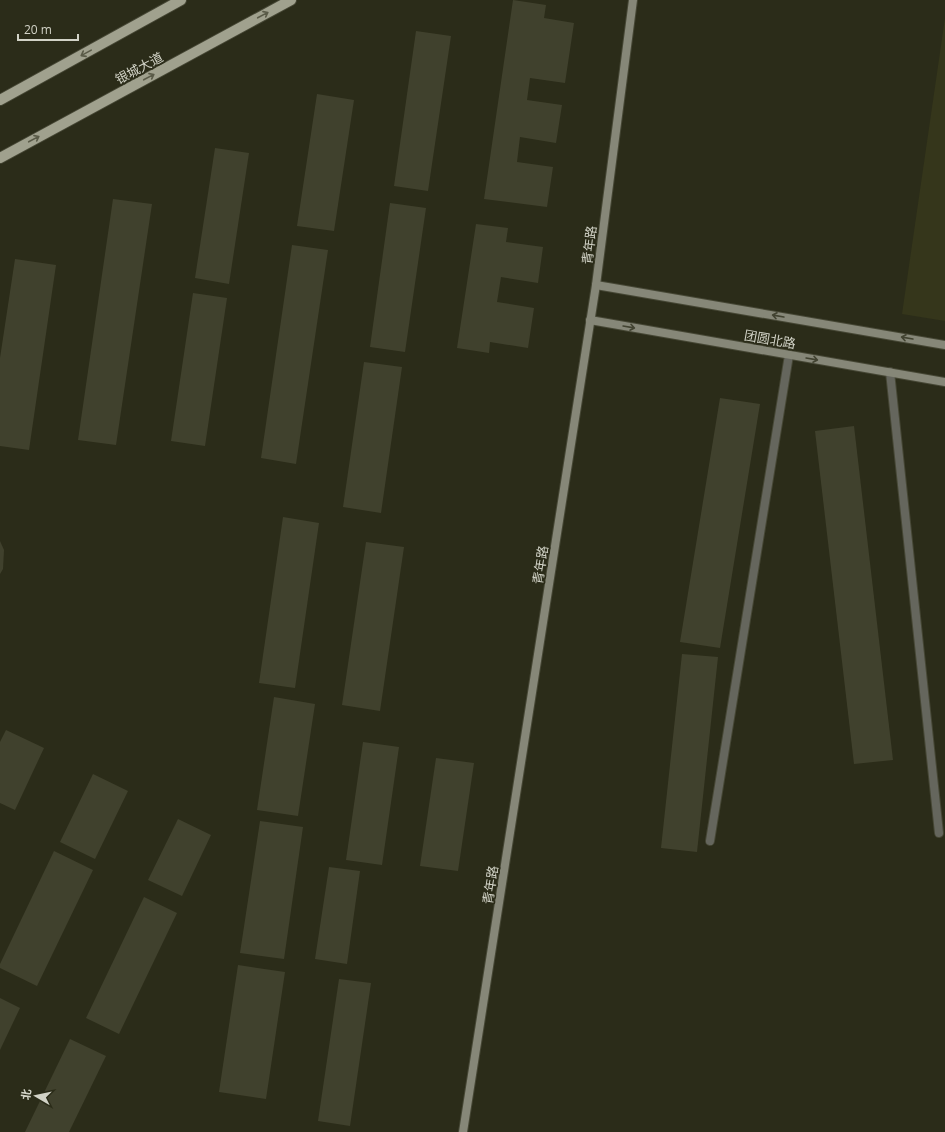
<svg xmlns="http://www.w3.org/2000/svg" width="945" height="1132" font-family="'Open Sans','Noto Sans SC',sans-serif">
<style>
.built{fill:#35361b}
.building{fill:#40412d}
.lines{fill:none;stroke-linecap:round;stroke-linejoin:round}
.street-casing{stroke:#464735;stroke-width:10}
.secondary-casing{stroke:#464735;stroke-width:10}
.primary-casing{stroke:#464735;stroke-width:12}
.street{stroke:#65665d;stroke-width:8}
.secondary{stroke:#868778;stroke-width:8}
.primary{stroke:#a0a18e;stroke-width:10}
.oneway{stroke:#5a5b48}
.oneway2{stroke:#424331}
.labels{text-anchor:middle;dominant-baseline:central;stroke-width:3.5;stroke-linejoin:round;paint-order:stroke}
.street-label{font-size:13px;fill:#d2d3c7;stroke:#2b2c19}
</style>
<rect width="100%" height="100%" fill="#2b2c19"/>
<path class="built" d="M945,18V321L902,314Z"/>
<g class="building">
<path d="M513,0L546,5L544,18L574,23L565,83L530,78L527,100L562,105L556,143L520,137L517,162L553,167L547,207L484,199Z"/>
<path d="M416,31L451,36L428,191L394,186Z"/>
<path d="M317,94L354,100L334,231L297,226Z"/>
<path d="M215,148L249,153L229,284L195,278Z"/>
<path d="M113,199L152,204L116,445L78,440Z"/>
<path d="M390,203L426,208L405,352L370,347Z"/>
<path d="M476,224L508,228L506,242L543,247L538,283L501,277L497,302L534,308L528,348L490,342L489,353L457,348Z"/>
<path d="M292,245L328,250L296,464L261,458Z"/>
<path d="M15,259L56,265L29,450L0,446V358Z"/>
<path d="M193,293L227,298L205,446L171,441Z"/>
<path d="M364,362L402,367L381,513L343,507Z"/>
<path d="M720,398L760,404L720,648L680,642Z"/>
<path d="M854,426L893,760L854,764L815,431Z"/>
<path d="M283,517L319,523L295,688L259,683Z"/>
<path d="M0,541L4,550L3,569L0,574Z"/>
<path d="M366,542L404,547L380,711L342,705Z"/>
<path d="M682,654L718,657L697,852L661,848Z"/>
<path d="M274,697L315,704L298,816L257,810Z"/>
<path d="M6,730L44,748L15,810L0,803V742Z"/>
<path d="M363,742L399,747L382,865L346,860Z"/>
<path d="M436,758L474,763L458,871L420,866Z"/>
<path d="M93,774L128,791L95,859L60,842Z"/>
<path d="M178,819L211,835L182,896L148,880Z"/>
<path d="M260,821L303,827L284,959L240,953Z"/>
<path d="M54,851L93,870L37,986L0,968V964Z"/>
<path d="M329,867L360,871L347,964L315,959Z"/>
<path d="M144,897L177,913L119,1034L86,1018Z"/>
<path d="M238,965L285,972L266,1099L219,1092Z"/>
<path d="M339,979L371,983L350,1126L318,1121Z"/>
<path d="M0,998L20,1008L0,1050Z"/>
<path d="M70,1039L106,1056L69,1132H25Z"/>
</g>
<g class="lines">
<g class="street-casing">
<g id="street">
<path d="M890,372L939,833"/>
<path d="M710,841L789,355"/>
</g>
</g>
<g class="secondary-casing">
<g id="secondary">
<path d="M596,285L945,345"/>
<path d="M590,320L945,382"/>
<path d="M463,1132L596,285L633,0"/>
</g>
</g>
<g class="primary-casing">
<g id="primary">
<path d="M0,100L181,0"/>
<path d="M0,158L291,0"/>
</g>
</g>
<use href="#street" class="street"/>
<use href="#secondary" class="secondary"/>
<use href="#primary" class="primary"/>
</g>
<defs><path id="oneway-shaft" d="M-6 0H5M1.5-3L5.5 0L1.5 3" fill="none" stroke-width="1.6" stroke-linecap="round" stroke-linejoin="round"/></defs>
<g class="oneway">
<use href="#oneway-shaft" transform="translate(263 15) rotate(-28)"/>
<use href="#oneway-shaft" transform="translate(86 53) rotate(151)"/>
<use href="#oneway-shaft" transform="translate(149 77) rotate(-28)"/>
<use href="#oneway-shaft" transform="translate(34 139) rotate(-28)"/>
</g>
<g class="oneway2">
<use href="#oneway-shaft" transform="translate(778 316) rotate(-170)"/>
<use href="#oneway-shaft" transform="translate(629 327) rotate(10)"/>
<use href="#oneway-shaft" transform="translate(907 338) rotate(-170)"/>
<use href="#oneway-shaft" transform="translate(812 359) rotate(10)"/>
</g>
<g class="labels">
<g class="street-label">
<text transform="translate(139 68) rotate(-28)">银城大道</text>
<text transform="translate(589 245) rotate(-83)">青年路</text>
<text transform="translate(770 339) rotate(10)">团圆北路</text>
<text transform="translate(540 565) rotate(-81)">青年路</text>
<text transform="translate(490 885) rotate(-81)">青年路</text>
</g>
</g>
<g transform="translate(36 1096) rotate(279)" stroke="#2b2c19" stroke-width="3" paint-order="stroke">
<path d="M0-3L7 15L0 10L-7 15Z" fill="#d2d3c7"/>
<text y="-6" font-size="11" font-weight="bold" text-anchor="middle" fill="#d2d3c7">北</text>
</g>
<path d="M18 34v6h60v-6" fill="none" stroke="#d2d3c7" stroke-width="2"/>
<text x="24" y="34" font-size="12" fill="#d2d3c7" stroke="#2b2c19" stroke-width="3" paint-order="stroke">20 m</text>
</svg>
